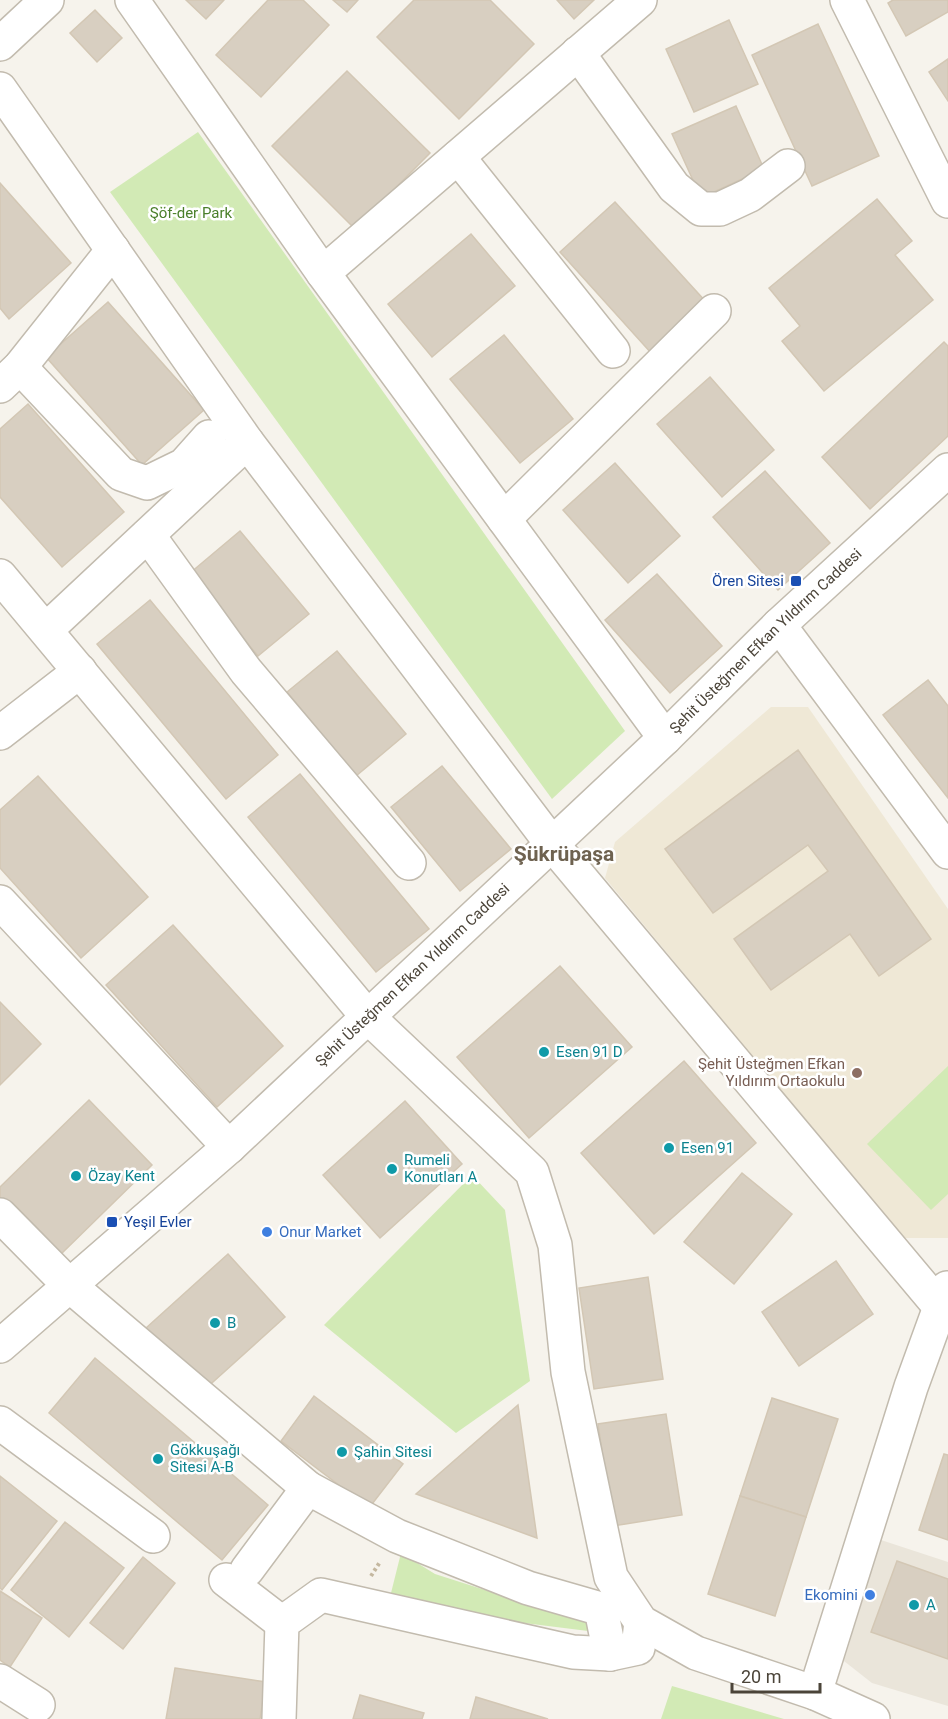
<svg xmlns="http://www.w3.org/2000/svg" width="948" height="1719" font-family="Roboto,sans-serif">
<style>
.residential{fill:#eae5da}
.education{fill:#efe8d6}
.green{fill:#d2eab5}
.building{fill:#d8cfc1;stroke:#d3c7b4;stroke-width:1.5}
.lines{fill:none;stroke-linecap:round;stroke-linejoin:round}
.minor-casing{stroke:#c2bbae;stroke-width:36}
.path{stroke:#c4b79f;stroke-width:4;stroke-dasharray:3 3;stroke-linecap:butt}
.minor{stroke:#fff;stroke-width:33}
.transit-dot{fill:#1a4fb4;stroke:#fff;stroke-width:2}
.culture-dot{fill:#0f9aa8;stroke:#fff;stroke-width:2}
.education-dot{fill:#8d6e63;stroke:#fff;stroke-width:2}
.shop-dot{fill:#3f7fe0;stroke:#fff;stroke-width:2}
.labels{text-anchor:middle;dominant-baseline:central;stroke-width:5;stroke-linejoin:round;paint-order:stroke}
.park-label{font-size:15px;fill:#4a7f2a;stroke:#fff}
.transit-label{font-size:15px;fill:#164399;stroke:#fff;text-anchor:end}
.street-label{font-size:15px;fill:#4b4439;stroke:#fff}
.culture-label{font-size:15px;fill:#0d838f;stroke:#fff;text-anchor:start}
.education-label{font-size:15px;fill:#785e54;stroke:#fff;text-anchor:end}
.shop-label{font-size:15px;fill:#366cbe;stroke:#fff;text-anchor:start}
.district-label{font-size:21px;font-weight:bold;fill:#6e6250;stroke:#fff}
</style>
<rect width="100%" height="100%" fill="#f6f3ec"/>
<path class="residential" d="M881,1540L948,1562V1706L872,1683L844,1661Z"/>
<path class="education" d="M771,707H808L948,909V1238H903L605,878L615,842Z"/>
<g class="green">
<path d="M198,132L625,731L552,799L110,192Z"/>
<path d="M948,1066V1194L931,1210L867,1144Z"/>
<path d="M472,1175L505,1210L530,1381L456,1433L324,1325Z"/>
<path d="M401,1553L435,1574L598,1626L596,1632L428,1611L390,1597Z"/>
<path d="M672,1686L784,1719H661Z"/>
</g>
<g class="building">
<path d="M186,0H224L206,19Z"/>
<path d="M268,0H303L329,25L261,97L216,55Z"/>
<path d="M333,0H358L347,12Z"/>
<path d="M414,0H490L534,44L459,119L377,37Z"/>
<path d="M557,0H594L574,19Z"/>
<path d="M893,0H948V12L906,36L888,3Z"/>
<path d="M95,10L122,38L97,62L70,33Z"/>
<path d="M729,20L758,84L694,112L666,49Z"/>
<path d="M818,24L879,156L812,186L752,55Z"/>
<path d="M948,59V101L929,72Z"/>
<path d="M347,71L430,153L355,229L272,146Z"/>
<path d="M736,106L764,169L701,198L672,134Z"/>
<path d="M0,183L71,263L9,319L0,308Z"/>
<path d="M877,199L912,241L895,255L933,300L824,391L782,341L800,326L769,288Z"/>
<path d="M615,202L707,303L652,354L560,252Z"/>
<path d="M471,234L515,286L432,357L388,304Z"/>
<path d="M108,302L204,410L142,465L46,357Z"/>
<path d="M504,335L573,419L520,463L450,379Z"/>
<path d="M944,342L948,346V436L870,509L822,457Z"/>
<path d="M710,377L774,450L722,497L657,424Z"/>
<path d="M28,404L124,512L62,567L0,497V429Z"/>
<path d="M615,463L680,536L628,583L563,510Z"/>
<path d="M765,471L830,543L778,590L713,517Z"/>
<path d="M240,531L309,614L258,656L190,573Z"/>
<path d="M657,574L722,646L670,693L605,620Z"/>
<path d="M150,600L278,755L226,799L97,644Z"/>
<path d="M337,651L406,734L356,776L287,692Z"/>
<path d="M928,680L948,706V798L883,715Z"/>
<path d="M798,750L931,939L879,976L850,934L771,990L734,939L828,871L808,845L713,913L665,849Z"/>
<path d="M442,766L511,849L460,891L391,807Z"/>
<path d="M300,774L429,929L376,972L248,817Z"/>
<path d="M38,776L148,897L81,958L0,868V810Z"/>
<path d="M173,925L283,1046L217,1107L106,985Z"/>
<path d="M560,966L632,1047L529,1138L457,1057Z"/>
<path d="M0,1002L41,1044L0,1085Z"/>
<path d="M684,1061L756,1143L654,1234L581,1153Z"/>
<path d="M89,1100L152,1165L57,1258L0,1200V1187Z"/>
<path d="M405,1101L462,1164L380,1238L323,1175Z"/>
<path d="M742,1173L792,1214L734,1284L684,1242Z"/>
<path d="M228,1254L285,1317L203,1391L146,1328Z"/>
<path d="M836,1261L873,1314L799,1366L762,1312Z"/>
<path d="M648,1277L663,1379L594,1389L579,1288Z"/>
<path d="M95,1358L268,1505L222,1560L49,1413Z"/>
<path d="M314,1396L403,1464L369,1508L281,1441Z"/>
<path d="M772,1398L838,1419L806,1517L740,1496Z"/>
<path d="M518,1405L537,1538L416,1494Z"/>
<path d="M666,1414L682,1515L613,1526L598,1424Z"/>
<path d="M944,1454L948,1455V1540L919,1530Z"/>
<path d="M0,1476L57,1521L2,1590L0,1588Z"/>
<path d="M740,1496L806,1517L775,1616L708,1594Z"/>
<path d="M65,1522L124,1568L69,1637L11,1590Z"/>
<path d="M143,1557L175,1583L123,1649L90,1623Z"/>
<path d="M897,1561L948,1579V1659L871,1632Z"/>
<path d="M0,1591L42,1618L10,1667L0,1660Z"/>
<path d="M175,1668L266,1682L260,1719H166Z"/>
<path d="M360,1695L424,1713L422,1719H353Z"/>
<path d="M476,1697L548,1719H470Z"/>
</g>
<g class="lines">
<g class="minor-casing">
<g id="minor">
<path d="M132,0L323,273L665,738"/>
<path d="M847,0L948,201"/>
<path d="M0,44L47,0"/>
<path d="M578,53L674,187L701,209H720L750,195L788,166"/>
<path d="M0,89L247,442L552,844L940,1307"/>
<path d="M458,157L613,351"/>
<path d="M323,273L640,0"/>
<path d="M20,367L121,474L147,483L184,465L209,437"/>
<path d="M0,386L20,367L113,250"/>
<path d="M504,519L714,311"/>
<path d="M148,535L246,671L409,863"/>
<path d="M0,576L367,1016L532,1172L555,1245L568,1372L611,1577L641,1622L696,1653L815,1693L873,1719"/>
<path d="M779,625L948,852"/>
<path d="M46,630L247,442"/>
<path d="M0,733L80,671"/>
<path d="M0,902L229,1147"/>
<path d="M0,1215L69,1285L308,1488L397,1536L528,1588L601,1609L610,1654"/>
<path id="s1" d="M0,1346L229,1147L665,738L779,625L948,470"/>
<path d="M0,1423L153,1536"/>
<path d="M247,1570L308,1488"/>
<path d="M226,1580L282,1623"/>
<path d="M0,1681L38,1705"/>
<path d="M815,1693L911,1387L947,1288"/>
<path d="M279,1719L282,1623L321,1595L573,1652L610,1654L638,1648L641,1622"/>
</g>
</g>
<path class="path" d="M371,1576L380,1562"/>
<use href="#minor" class="minor"/>
</g>
<g class="transit-dot">
<rect x="790" y="575" width="12" height="12" rx="3"/>
<rect x="106" y="1216" width="12" height="12" rx="3"/>
</g>
<g class="culture-dot">
<circle cx="544" cy="1052" r="6"/>
<circle cx="669" cy="1148" r="6"/>
<circle cx="392" cy="1169" r="6"/>
<circle cx="76" cy="1176" r="6"/>
<circle cx="215" cy="1323" r="6"/>
<circle cx="342" cy="1452" r="6"/>
<circle cx="158" cy="1459" r="6"/>
<circle cx="914" cy="1605" r="6"/>
</g>
<circle class="education-dot" cx="857" cy="1073" r="6"/>
<g class="shop-dot">
<circle cx="267" cy="1232" r="6"/>
<circle cx="870" cy="1595" r="6"/>
</g>
<g class="labels">
<g class="park-label">
<text x="191" y="213">Şöf-der Park</text>
</g>
<g class="transit-label">
<text x="784" y="581">Ören Sitesi</text>
<text x="124" y="1222" text-anchor="start">Yeşil Evler</text>
</g>
<g class="street-label">
<text stroke="none"><textPath href="#s1" startOffset="1041">Şehit Üsteğmen Efkan Yıldırım Caddesi</textPath></text>
<text stroke="none"><textPath href="#s1" startOffset="555">Şehit Üsteğmen Efkan Yıldırım Caddesi</textPath></text>
</g>
<g class="culture-label">
<text x="556" y="1052">Esen 91 D</text>
<text x="681" y="1148">Esen 91</text>
<text x="404" y="1160">Rumeli<tspan x="404" dy="17">Konutları A</tspan></text>
<text x="88" y="1176">Özay Kent</text>
<text x="227" y="1323">B</text>
<text x="170" y="1450">Gökkuşağı<tspan x="170" dy="17">Sitesi A-B</tspan></text>
<text x="354" y="1452">Şahin Sitesi</text>
<text x="926" y="1605">A</text>
</g>
<g class="education-label">
<text x="845" y="1064">Şehit Üsteğmen Efkan<tspan x="845" dy="17">Yıldırım Ortaokulu</tspan></text>
</g>
<g class="shop-label">
<text x="279" y="1232">Onur Market</text>
<text x="858" y="1595" text-anchor="end">Ekomini</text>
</g>
<g class="district-label">
<text x="564" y="854">Şükrüpaşa</text>
</g>
</g>
<path d="M732 1683v9h88v-9" fill="none" stroke="#4b4439" stroke-width="3"/>
<text x="741" y="1683" font-size="18" fill="#4b4439" stroke="#ffffff" stroke-width="4.5" paint-order="stroke">20 m</text>
</svg>
